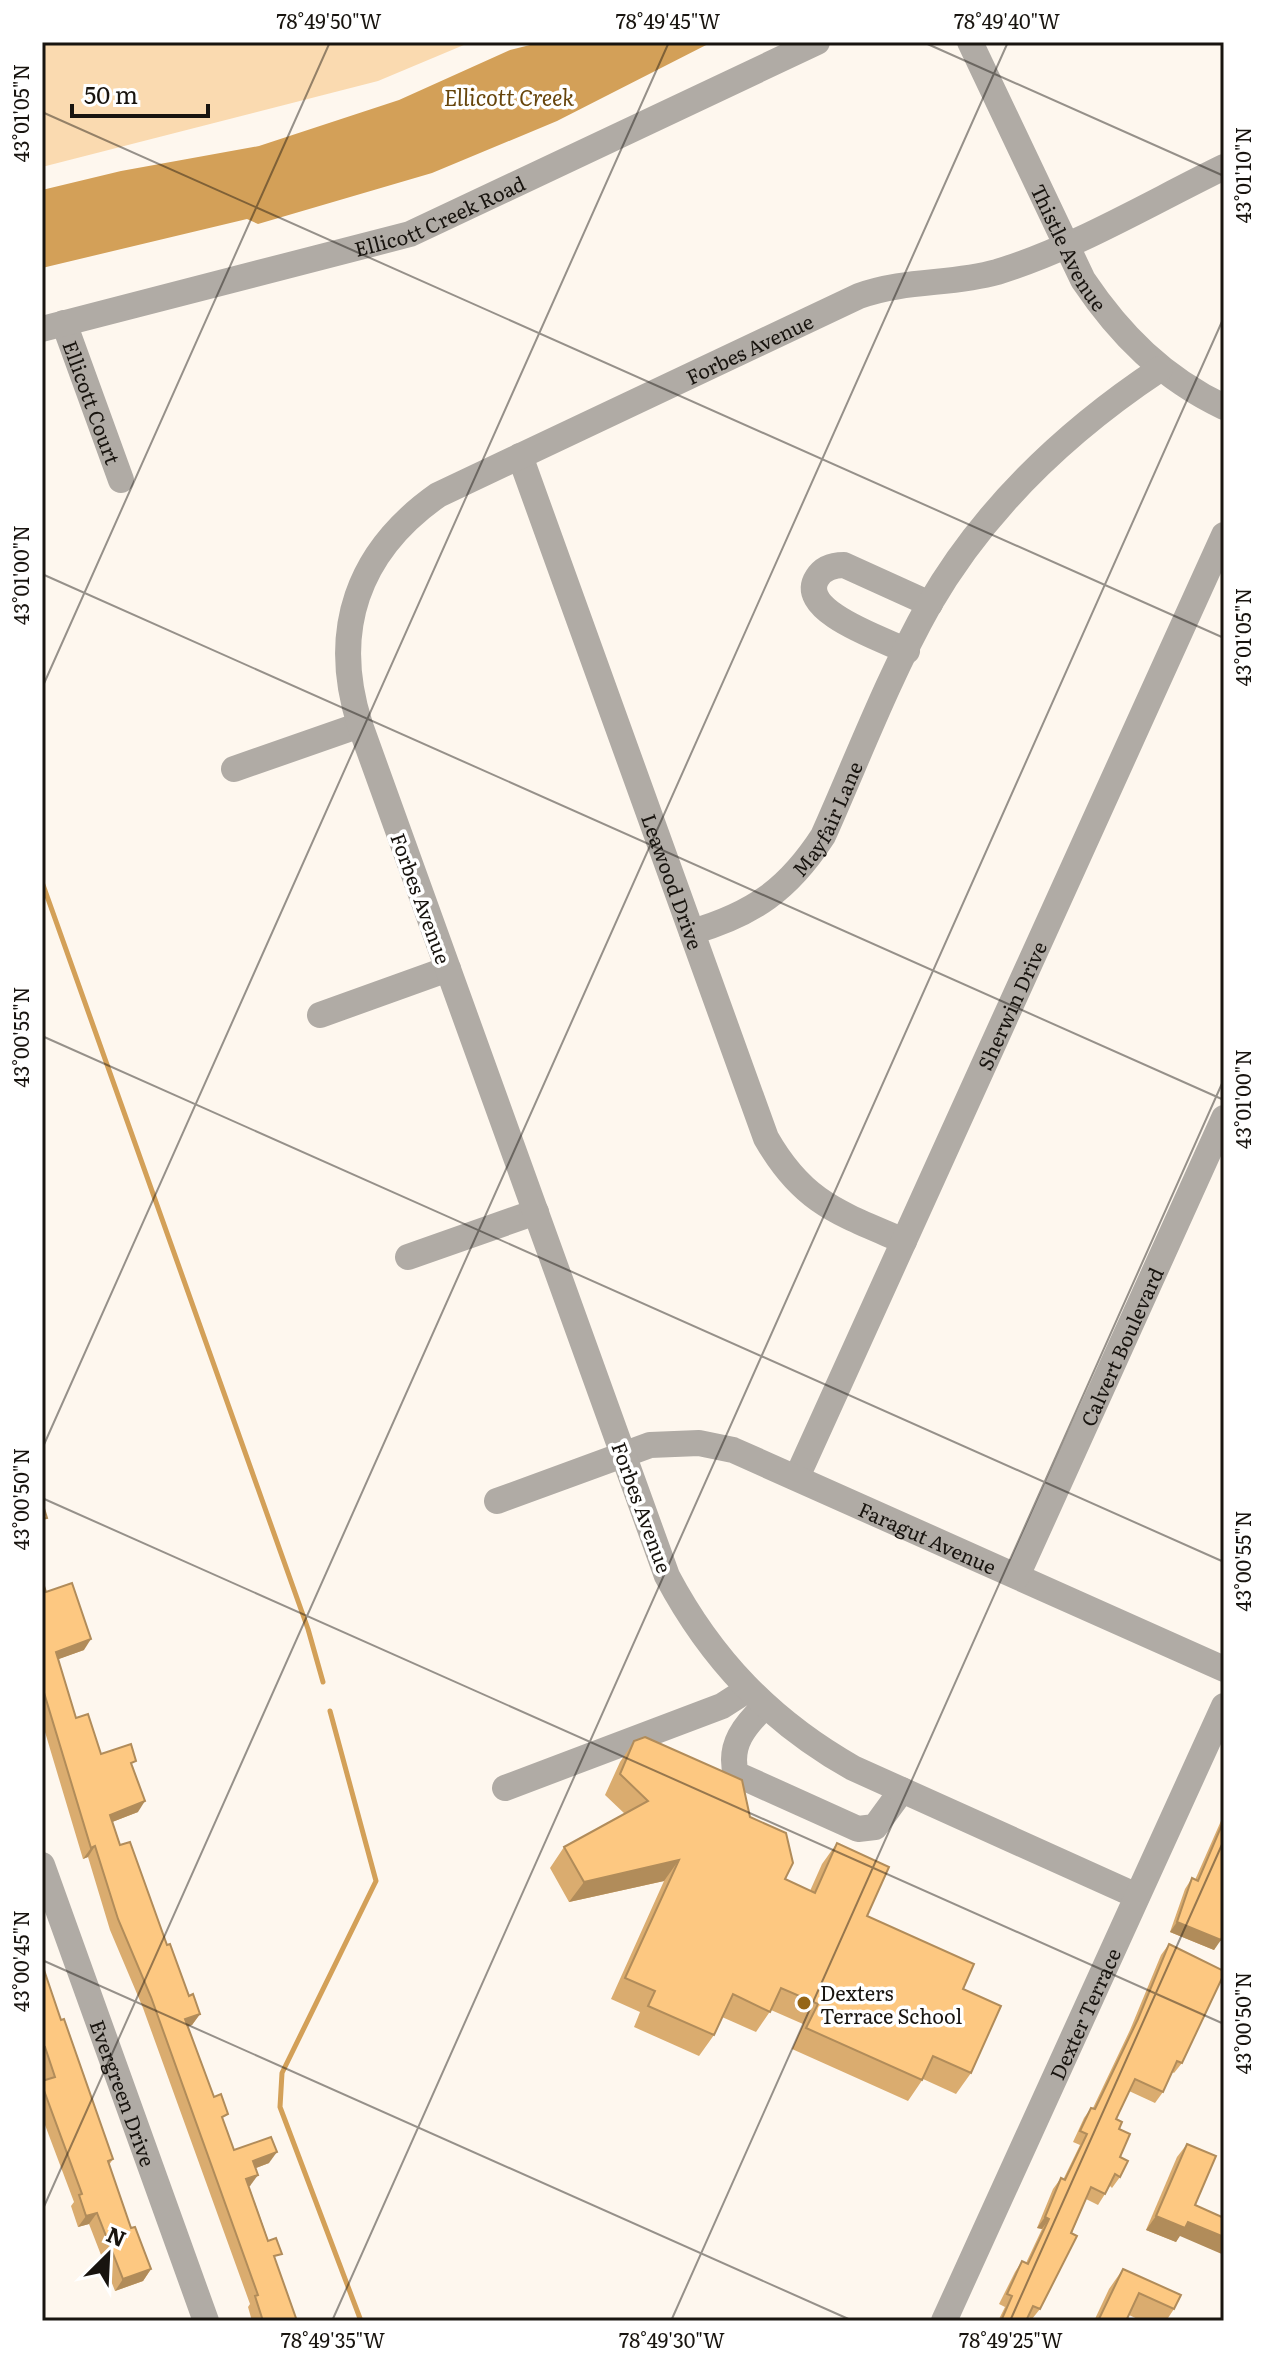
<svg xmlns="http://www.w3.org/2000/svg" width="1266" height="2363" font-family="Literata,serif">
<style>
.green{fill:#fadab0}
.water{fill:#d3a058}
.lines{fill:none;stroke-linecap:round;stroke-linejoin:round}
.stream{stroke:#d3a058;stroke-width:5}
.minor{stroke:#b0aba5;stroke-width:26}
.wall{fill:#daac6f}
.shaded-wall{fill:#b18c5a}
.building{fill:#fdc881;stroke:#b18c5a;stroke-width:2}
.ticks{fill:none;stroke:#18140f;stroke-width:2;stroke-opacity:0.45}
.poi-dot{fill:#956515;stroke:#fff;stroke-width:3}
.labels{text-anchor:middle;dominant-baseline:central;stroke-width:7;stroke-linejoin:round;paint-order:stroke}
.street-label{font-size:20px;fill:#18140f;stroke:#fff}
.poi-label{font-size:20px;fill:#18140f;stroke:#fff;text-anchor:start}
.water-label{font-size:22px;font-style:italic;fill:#67450c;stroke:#fff}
.neatline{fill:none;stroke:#18140f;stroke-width:3}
.ticks-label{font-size:20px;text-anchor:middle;fill:#18140f}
</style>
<rect width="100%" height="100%" fill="#fef7ee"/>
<path class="green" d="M42,42H471L378,81L42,167Z"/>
<path class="water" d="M542,42H712L557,121L432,173L258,224L247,219L42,268V190L121,171L259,146L399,100L510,50Z"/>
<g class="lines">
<g class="stream">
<path d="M42,882L308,1629L323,1682"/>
<path d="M330,1711L376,1881L282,2073L280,2107L361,2321"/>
</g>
<g class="minor">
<path id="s1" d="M970,42L1083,280C1120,335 1163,378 1224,407"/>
<path id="s2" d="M64,323L121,480"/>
<path id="s3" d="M42,329L410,234L817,42"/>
<path id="s4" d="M520,456L766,1138C803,1203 839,1213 904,1241"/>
<path d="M907,651C885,640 796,611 817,578C823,568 833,565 844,565L930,604"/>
<path d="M234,769L360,725"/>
<path id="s5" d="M692,932C753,914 788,890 823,836C857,760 888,678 929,605C985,508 1068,430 1160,369"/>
<path d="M320,1015L448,969"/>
<path d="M408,1257L536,1212"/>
<path id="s6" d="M797,1477L1224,535"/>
<path id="s7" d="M497,1501L650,1445L699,1443L733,1450L1224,1669"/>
<path id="s8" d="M1017,1576L1224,1118"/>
<path d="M765,1706C745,1725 728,1745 736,1774L858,1829L875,1827L902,1790"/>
<path d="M505,1788L722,1706L747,1690"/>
<path id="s9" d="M42,1865L206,2321"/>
<path id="s10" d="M1137,1896L853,1768C770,1721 711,1659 667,1576L360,725C330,631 357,552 438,495L859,296C907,279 951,285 997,272C1075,248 1150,203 1224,167"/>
<path id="s11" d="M944,2321L1224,1706"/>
</g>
</g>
<g class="wall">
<path d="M42,1580L46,1592L84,1650L58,1659L76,1718L101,1754L133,1766L138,1812L112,1822L120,1845L189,1996L200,2014L192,2025L187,2026L234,2150L269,2163L256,2168L250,2186H249L297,2321H252L248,2307L250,2304L143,2008L110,1930L88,1857L83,1859L42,1722Z"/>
<path d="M634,1741L750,1817L785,1879L810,1891L822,1864L837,1843L867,1916L963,1989L971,2073L956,2094L923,2079L908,2101L792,2049L803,2024L771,2010L756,2032L722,2017L714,2035L699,2056L634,2027L640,2012L611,1999L664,1881L569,1902L550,1868L564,1847L625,1814L605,1795L620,1762Z"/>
<path d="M1224,1814V1932L1214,1950L1170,1932L1185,1889L1192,1878L1195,1880Z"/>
<path d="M1169,1944L1182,2063L1174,2073L1172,2072L1163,2092L1155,2103L1129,2091L1116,2119L1119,2129L1120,2177L1112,2188L1110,2186L1098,2205L1086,2199L1040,2309L1032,2319L1028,2317L1026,2321H998L1005,2307L999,2304L1015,2272L1022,2261L1026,2263L1042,2229L1037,2228L1053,2189L1061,2178L1063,2180L1080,2145L1073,2142L1084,2118L1091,2108H1093L1130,2030L1161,1955Z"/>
<path d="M42,1964L61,2020L113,2159L109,2165L131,2228L151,2269L143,2281L115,2291L89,2224L78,2227L71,2206L74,2202L42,2117V2081L44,2080L42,2074Z"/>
<path d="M1187,2144L1195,2205L1176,2242L1146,2230L1177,2157Z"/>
<path d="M1123,2269L1174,2309L1166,2321H1142L1129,2315L1126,2321H1094L1109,2289Z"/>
</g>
<g class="shaded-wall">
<path d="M91,1639L84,1650L48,1663L56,1652Z"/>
<path d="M145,1801L138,1812L102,1826L110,1815Z"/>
<path d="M95,1846L88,1857L83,1859L91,1848Z"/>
<path d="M679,1860L664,1881L569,1902L584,1882Z"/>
<path d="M1177,1922L1221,1940L1214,1950L1170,1932Z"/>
<path d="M200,2014L192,2025L177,2030L185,2019Z"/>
<path d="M277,2152L269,2163L246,2172L253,2161Z"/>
<path d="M258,2175L250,2186L239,2190L246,2179Z"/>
<path d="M97,2213L89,2224L78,2227L86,2216Z"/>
<path d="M1156,2216L1188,2222L1224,2237V2255L1180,2236L1176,2242L1146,2230Z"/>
<path d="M1045,2217L1049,2219L1042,2229L1037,2228Z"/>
<path d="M151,2269L143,2281L115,2291L123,2279Z"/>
</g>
<g class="building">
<path d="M42,1502L47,1518L42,1519Z"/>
<path d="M42,1580L46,1592L72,1583L91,1639L56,1652L76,1718L88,1714L101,1754L131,1744L136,1761L131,1763L145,1801L110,1815L120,1845L130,1842L167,1945L170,1944L189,1996L193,1994L200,2014L185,2019L214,2097L221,2094L228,2114L222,2117L234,2150L271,2137L277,2152L253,2161L258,2175L246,2179L268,2241L276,2238L282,2254L274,2256L297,2321H263L255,2296L258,2295L151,1997L118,1919L95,1846L91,1848L42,1686Z"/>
<path d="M645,1737L742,1780L750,1817L786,1833L793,1863L785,1879L815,1893L837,1843L889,1867L867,1916L974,1964L963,1989L1001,2006L971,2073L933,2056L922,2080L806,2028L818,2004L781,1988L770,2012L733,1994L714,2035L648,2006L655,1991L625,1978L679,1860L584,1882L564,1847L648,1801L620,1774L634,1741Z"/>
<path d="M1224,1820V1932L1221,1940L1177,1922L1192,1878L1198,1881Z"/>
<path d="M1169,1944L1224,1971V1974L1182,2063L1177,2061L1163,2092L1135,2079L1116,2119L1122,2122L1119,2129L1130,2134L1120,2157L1128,2161L1120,2177L1115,2174L1105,2194L1091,2187L1071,2233L1077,2236L1040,2309L1033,2306L1026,2321H1001L1012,2296L1007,2294L1022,2261L1028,2264L1049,2219L1045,2217L1061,2178L1065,2180L1087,2134L1080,2131L1091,2108L1095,2109L1138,2019Z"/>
<path d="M42,1964L61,2020L64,2019L113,2159L108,2161L131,2228L135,2227L151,2269L123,2279L97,2213L86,2216L79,2195L82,2194L42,2085V2081L55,2077L45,2047L42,2048Z"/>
<path d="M1187,2144L1216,2156L1195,2205L1224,2218V2237L1188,2222L1185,2228L1156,2216Z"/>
<path d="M1123,2269L1181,2295L1174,2309L1139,2293L1126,2321H1098Z"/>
</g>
<path class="ticks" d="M923,42L1224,176M42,112L1224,638M42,574L1224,1100M42,688L330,42M42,1036L1224,1562M42,1449L669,42M42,1498L1224,2024M42,1960L853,2321M42,2211L1008,42M332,2321L1224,317M671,2321L1224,1079M1010,2321L1224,1840"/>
<circle class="poi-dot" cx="804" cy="2003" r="8"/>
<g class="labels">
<g class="street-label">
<text stroke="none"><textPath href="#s3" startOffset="414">Ellicott Creek Road</textPath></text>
<text stroke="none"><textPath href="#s1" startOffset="228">Thistle Avenue</textPath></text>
<text stroke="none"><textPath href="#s10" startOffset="2094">Forbes Avenue</textPath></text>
<text stroke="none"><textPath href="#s2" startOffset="84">Ellicott Court</textPath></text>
<text stroke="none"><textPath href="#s5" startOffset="184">Mayfair Lane</textPath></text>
<text stroke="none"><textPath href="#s4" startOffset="452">Leawood Drive</textPath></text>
<text transform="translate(422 898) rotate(70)">Forbes Avenue</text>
<text stroke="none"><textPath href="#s6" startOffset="518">Sherwin Drive</textPath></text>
<text stroke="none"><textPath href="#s8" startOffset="252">Calvert Boulevard</textPath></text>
<text transform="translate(643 1507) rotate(70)">Forbes Avenue</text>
<text stroke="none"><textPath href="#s7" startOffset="460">Faragut Avenue</textPath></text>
<text stroke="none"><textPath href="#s11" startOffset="338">Dexter Terrace</textPath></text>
<text stroke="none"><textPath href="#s9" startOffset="242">Evergreen Drive</textPath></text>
</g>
<g class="poi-label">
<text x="820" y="1992">Dexters<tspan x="820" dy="23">Terrace School</tspan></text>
</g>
<g class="water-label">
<text x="509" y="96">Ellicott Creek</text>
</g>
</g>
<rect width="1266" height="2363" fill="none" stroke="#ffffff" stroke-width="88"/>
<g transform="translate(108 2255) rotate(24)" stroke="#ffffff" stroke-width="6" paint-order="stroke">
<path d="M0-6L14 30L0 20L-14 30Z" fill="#18140f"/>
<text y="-12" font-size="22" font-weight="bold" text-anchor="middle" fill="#18140f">N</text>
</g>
<path d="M72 104v12h136v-12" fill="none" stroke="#18140f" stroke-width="4"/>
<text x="84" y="104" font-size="24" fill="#18140f" stroke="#ffffff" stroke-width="6" paint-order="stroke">50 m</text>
<rect x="44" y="44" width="1178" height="2275" class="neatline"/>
<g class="ticks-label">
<text x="329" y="29">78°49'50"W</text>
<text x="668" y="29">78°49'45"W</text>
<text x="1007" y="29">78°49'40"W</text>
<text transform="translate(22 113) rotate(-90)" y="7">43°01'05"N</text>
<text transform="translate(1244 175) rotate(-90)" y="7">43°01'10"N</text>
<text transform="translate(22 575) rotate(-90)" y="7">43°01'00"N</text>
<text transform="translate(1244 637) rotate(-90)" y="7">43°01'05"N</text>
<text transform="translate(22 1037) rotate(-90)" y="7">43°00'55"N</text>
<text transform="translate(1244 1099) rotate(-90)" y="7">43°01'00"N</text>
<text transform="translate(22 1499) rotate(-90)" y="7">43°00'50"N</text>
<text transform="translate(1244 1561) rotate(-90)" y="7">43°00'55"N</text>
<text transform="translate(22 1961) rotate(-90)" y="7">43°00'45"N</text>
<text transform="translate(1244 2023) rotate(-90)" y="7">43°00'50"N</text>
<text x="333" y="2348">78°49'35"W</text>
<text x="672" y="2348">78°49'30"W</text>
<text x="1011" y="2348">78°49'25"W</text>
</g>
</svg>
